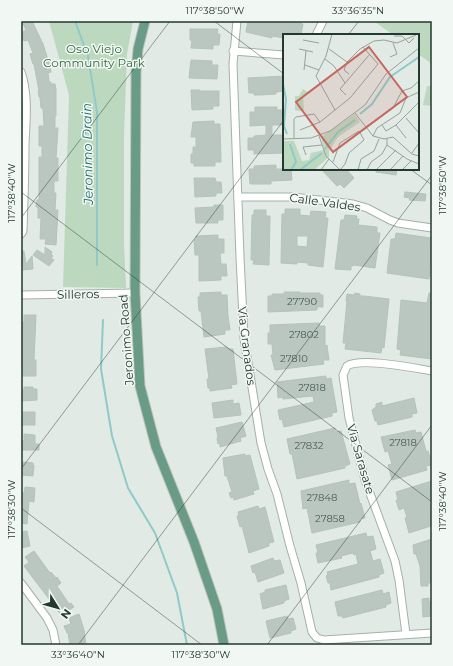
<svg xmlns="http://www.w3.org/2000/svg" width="453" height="666" font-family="Montserrat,sans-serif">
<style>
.green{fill:#bcd9bf}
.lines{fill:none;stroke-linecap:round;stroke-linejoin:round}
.stream{stroke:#8fcac9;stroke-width:2}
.building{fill:#bac7c0;stroke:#b4c3ba;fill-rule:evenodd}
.minor-casing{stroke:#a4b1ab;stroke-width:9}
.major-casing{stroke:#bdc4c1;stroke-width:11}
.minor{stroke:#fff;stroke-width:7}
.major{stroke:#6a9b86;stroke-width:9}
.ticks{fill:none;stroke:#23392f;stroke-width:1;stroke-opacity:0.45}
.labels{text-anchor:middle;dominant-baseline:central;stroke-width:3;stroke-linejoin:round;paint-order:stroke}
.number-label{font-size:10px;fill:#495c53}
.park-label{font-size:12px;fill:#326c3e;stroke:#f1f7f3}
.street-label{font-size:12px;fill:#23392f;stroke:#f1f7f3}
.water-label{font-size:13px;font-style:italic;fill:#246f6e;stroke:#f1f7f3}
.inset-river{fill:none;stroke:#8fcac9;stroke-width:2}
.inset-road{fill:none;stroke:#95a39c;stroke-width:1}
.view{fill:#c6675e;fill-opacity:0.15;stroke:#c6675e;stroke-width:2}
.inset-edge{fill:none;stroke:#23392f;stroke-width:2}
.neatline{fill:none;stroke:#23392f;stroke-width:1.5}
.ticks-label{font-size:10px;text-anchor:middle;fill:#23392f}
</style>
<rect width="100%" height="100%" fill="#e1eae5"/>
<g class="green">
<path d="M49,21H133L127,54L124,136V242L126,288L63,287L69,95Z"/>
<path d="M374,21H432V64L418,54V35H393Z"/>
<path d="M427,86H432V106L423,105Z"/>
</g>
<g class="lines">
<g class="stream">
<path d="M75,21L88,56L97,112V265"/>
<path d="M103,320L101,369L112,436L128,488L155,533L177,593L187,645"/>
</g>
</g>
<g class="building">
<path d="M22,21H32L43,44L49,63L51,72L48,73L49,82H51V84H55L56,89V116H55V128H58L56,158H58V181H54V193H56L55,210H58L56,245L45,244L46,239H40L41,218H38V207H36L37,200H39V157H42V146H39V126H44L43,108H41L40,97H39L38,91H39L34,64H33L30,54L33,53L28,40L24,41L21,33L26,30Z"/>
<path d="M248,21H289L303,24L301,35H284V38L272,36V38L246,32Z"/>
<path d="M190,29H218L217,34H220L219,45H213V49L191,48L192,41L190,40Z"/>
<path d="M191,60L212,61V65H218L217,79L189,78Z"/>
<path d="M284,76V91L276,92V94L261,95H254V93H249L248,78Z"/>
<path d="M191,90H200V91H219V106H213V109L192,110Z"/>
<path d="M255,107H277V110H284V125H272V135H284V153L254,154V150H248V138H254V136L266,135V125L250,126V112H255Z"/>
<path d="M214,121V124H220L221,162H215V166H194V163H191V154H193V147H196V137H191L193,122Z"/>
<path d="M276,165V169H291L292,180L271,181V184H250L249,169H254V166Z"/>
<path d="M321,169H346L354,178L344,188L340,184L337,186Z"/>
<path d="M376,169H397L396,175L376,172Z"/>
<path d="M194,178H215L216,182H221L222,193H216V196L195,197Z"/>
<path d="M405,192L426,194L425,201L409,200L410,198L404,197Z"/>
<path d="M214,205H223V220H218V223H196L195,208L214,207Z"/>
<path d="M285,209H300V215L310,216L311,211L326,212L325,218H328L323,267L308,265V263L297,262V264L281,263L282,214H285ZM297,236H308L307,247L297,246Z"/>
<path d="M254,210H266V216H270L269,265L253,264L254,260H251L252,215H254Z"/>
<path d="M345,215L357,216L356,219H359L358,225L377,227V233H380L375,268L354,265L353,266H351V270L335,269L341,220H344Z"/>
<path d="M396,233L431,238L430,243L432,244V251L429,279L387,273L391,239H395Z"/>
<path d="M218,235V239H224V253H220L221,264H226L227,276H221V280L199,281V255H195L194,240L196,239V236Z"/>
<path d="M45,247L52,252L51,254L53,256L51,258L54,260L49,266L33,255L37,250L45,255Z"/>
<path d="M21,251H24L26,264L32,256L33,269L22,270L24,266L21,267Z"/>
<path d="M221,292V295H227L228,316L230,330H225V334L204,337L201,311H199L198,297H200V293Z"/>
<path d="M284,292H300V293H320V295H323V307H317V310L268,312V296H272V294H285Z"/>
<path d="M355,293L360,294V296H364L389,299L384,348L382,347L381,353L345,349L346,343H343L347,301H346L347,294L354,295Z"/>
<path d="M429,293H432V359L400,355L401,350L397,349L401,300L427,303Z"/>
<path d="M24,315H36L34,360H36V376H21V322H24Z"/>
<path d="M319,323V326H325V346L327,345L329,360H323L324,364L275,370L271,355H273L272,344H268V333H270V325Z"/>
<path d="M227,347L228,349H233L237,384L231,385L232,388L210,391V388H208L207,379H209L205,349Z"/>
<path d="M326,376V379L331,378L337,412L332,413V416L284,427L282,419L280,420L278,410L314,402L313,396L283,399L282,397L278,398L277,382Z"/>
<path d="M24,387H33V389H37V400L21,401L22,390H24Z"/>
<path d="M414,398L417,413L412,414V417L378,425L377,421H375L372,410L376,407V404L382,402V406Z"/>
<path d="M233,400V404L239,403L241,415L214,418L212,403Z"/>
<path d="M22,412H35V425H21Z"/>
<path d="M242,422L246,436L240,438L241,441L220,447V443L218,444L217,438L218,437L216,428Z"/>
<path d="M335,428V432L341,431L350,464L345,466V468L297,479L292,454H290L287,439Z"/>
<path d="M415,430L416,433L421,432L426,451H428L432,465L426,466L427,470L392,480L388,465L392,464L388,451L385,452L381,437Z"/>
<path d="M24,434L35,435V444H39V450H21V441H24Z"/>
<path d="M245,454V456L250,455L259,489L253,491L254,494L234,500L233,497L231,498L229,493L232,492L227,476H225L223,458Z"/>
<path d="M23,462L33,463V465H34L33,476L21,475V465H23Z"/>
<path d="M349,480V484L355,483L360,504L361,503L365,518L360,519V522L312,533L307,508L303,509L301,491Z"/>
<path d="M432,481V501L429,502L432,513V523L430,524L431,526L409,533L405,518L407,517L404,508L399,510L396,500H398L396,492Z"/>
<path d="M25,487L35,488L34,502L29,501L27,524L21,523V493H24Z"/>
<path d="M258,506L259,509L265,507L274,542L269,543V546L249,553L242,526L240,527L237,516H239L238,512Z"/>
<path d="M27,531L30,546L21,548V532Z"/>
<path d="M366,533L367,537L373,536L376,549L370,551L373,561L380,559L384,573L379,575V577L331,590L330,583H328L326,576L328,575L327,572L358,564L356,554L354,555L353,553L341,556L342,558L318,563L316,553H318L316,545Z"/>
<path d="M432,539V583H428V586H421L420,566L416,554H414L413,545Z"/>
<path d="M34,551L50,573L51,572L56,578L57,577L61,583L57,586L69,604L71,603L74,607L61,615L24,566L29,562L25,557Z"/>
<path d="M273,558L274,561L280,560L284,573L258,582L255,572L253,573L251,566Z"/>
<path d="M286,585L289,599L284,601V603L263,609L260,594L265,592V590Z"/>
<path d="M382,590L383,594L389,592L391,603L386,605V607L343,618L342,616H338L335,602Z"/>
<path d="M429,598V602H432V616L423,617L422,599Z"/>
<path d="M79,614L84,630L86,645H70L68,633H67L64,626L71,624L69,618Z"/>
<path d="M287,616L288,619L293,618L296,629L291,631V633L270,638L266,621Z"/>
</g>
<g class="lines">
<g class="minor-casing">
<g id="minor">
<path d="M237,21L233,64L240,257L244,338L261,443L268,469L277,494L290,546L301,583L312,632L317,638L324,640L432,633"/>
<path d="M316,35L323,21"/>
<path d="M233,51L284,55"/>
<path d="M21,72C29,95 26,121 25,145C25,174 24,202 23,231L21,234"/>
<path d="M238,197H293L353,204L367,208L390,220L398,223L432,228"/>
<path d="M21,295L135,293"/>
<path d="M21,583L47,618L53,630L56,645"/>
<path d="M406,634L399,580L395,561L365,480L349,418L343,375L347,366C361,357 414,368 432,371"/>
</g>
</g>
<g class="major-casing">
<path id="major" d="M145,21L138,49L136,73L135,293L140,386L156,447L194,542L217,609L224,645"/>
</g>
<use href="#minor" class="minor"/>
<use href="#major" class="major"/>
</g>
<path class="ticks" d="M214,21L284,74M348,35L359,21M410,169L432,185M21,192L432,502M21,218L170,21M21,469L284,120M21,508L202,645M78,645L432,175M267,645L432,425"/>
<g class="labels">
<g class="number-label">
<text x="302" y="301">27790</text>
<text x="304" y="334">27802</text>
<text x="294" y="358">27810</text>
<text x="312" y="387">27818</text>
<text x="403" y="442">27818</text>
<text x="309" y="445">27832</text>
<text x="322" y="497">27848</text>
<text x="330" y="518">27858</text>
</g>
<g class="park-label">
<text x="94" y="48">Oso Viejo<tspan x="94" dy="14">Community Park</tspan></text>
</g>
<g class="street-label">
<text transform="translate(325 202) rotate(8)">Calle Valdes</text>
<text transform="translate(78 294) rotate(-1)">Silleros</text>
<text transform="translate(126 340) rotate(-94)">Jeronimo Road</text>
<text transform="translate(247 346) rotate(83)">Via Granados</text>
<text transform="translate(361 459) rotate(74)">Via Sarasate</text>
</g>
<g class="water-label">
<text transform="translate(87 154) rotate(-91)">Jeronimo Drain</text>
</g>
</g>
<g transform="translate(283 34)">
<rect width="136" height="136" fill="#e1eae5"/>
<path d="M20,55L26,59L20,61L21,77H15L12,76V62H16ZM72,80L77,88L55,103L46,117V123L31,136H0V107H11L19,127L26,126L28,119L41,116L38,103Z" fill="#bcd9bf"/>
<path class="inset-river" d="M0,3V16M0,50L3,65L1,92L4,100M77,80L89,70L107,43L136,23M7,110L13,128L8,136M42,115L55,98L72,86M17,136L39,119"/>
<path class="inset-road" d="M49,0L43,22L33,42L52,76M54,0H70M111,2H119L126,9L131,4M20,6L36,9M80,13L95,30M16,15L30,18M46,15L64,28M107,23L114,20L110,9M42,25L51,32L62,49M64,28L77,15L91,7L101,6L114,9L133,1M64,28L61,36L66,40M22,31L36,36M21,36L23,17M63,61L57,55L87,20M72,79L90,102L101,105L110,103L129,120L136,122M13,83L31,80L37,88M123,84L136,99M99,91L103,97L113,91L136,68M113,91L123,104M83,93L110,74L119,57L128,54L136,47M17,96L37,88L67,64L95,30M36,102L43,122L57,136M90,102L94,94L117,79L123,64L136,58M11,104V85L13,83M0,105L28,104L47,97L82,71L103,40L136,14M104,111L124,125L136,130M129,119L136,109M23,121L20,113L39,111M50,128L57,109L76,97L81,106L66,119L62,130L57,136M38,136L46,125M75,136L78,125L91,117L96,105M84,136L88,128L99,120L104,111V105M93,136L113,116M107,136L120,122M119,136L128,127"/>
<path class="view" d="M86,13L124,63L50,118L13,68Z"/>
<rect width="136" height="136" class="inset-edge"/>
</g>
<rect width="453" height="666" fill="none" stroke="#f1f7f3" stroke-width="44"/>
<g transform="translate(58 608) rotate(127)" stroke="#f1f7f3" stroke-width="3" paint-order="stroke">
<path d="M0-3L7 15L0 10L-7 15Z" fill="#23392f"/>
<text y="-6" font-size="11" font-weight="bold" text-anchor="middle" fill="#23392f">N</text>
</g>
<rect x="22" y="22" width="409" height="622" class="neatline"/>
<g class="ticks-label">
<text x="215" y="14">117°38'50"W</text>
<text x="358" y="14">33°36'35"N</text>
<text transform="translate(442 185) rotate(-90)" y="4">117°38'50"W</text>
<text transform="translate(11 193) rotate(-90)" y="4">117°38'40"W</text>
<text transform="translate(442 501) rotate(-90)" y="4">117°38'40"W</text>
<text transform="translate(11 509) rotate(-90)" y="4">117°38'30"W</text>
<text x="78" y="658">33°36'40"N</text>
<text x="201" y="658">117°38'30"W</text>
</g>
</svg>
